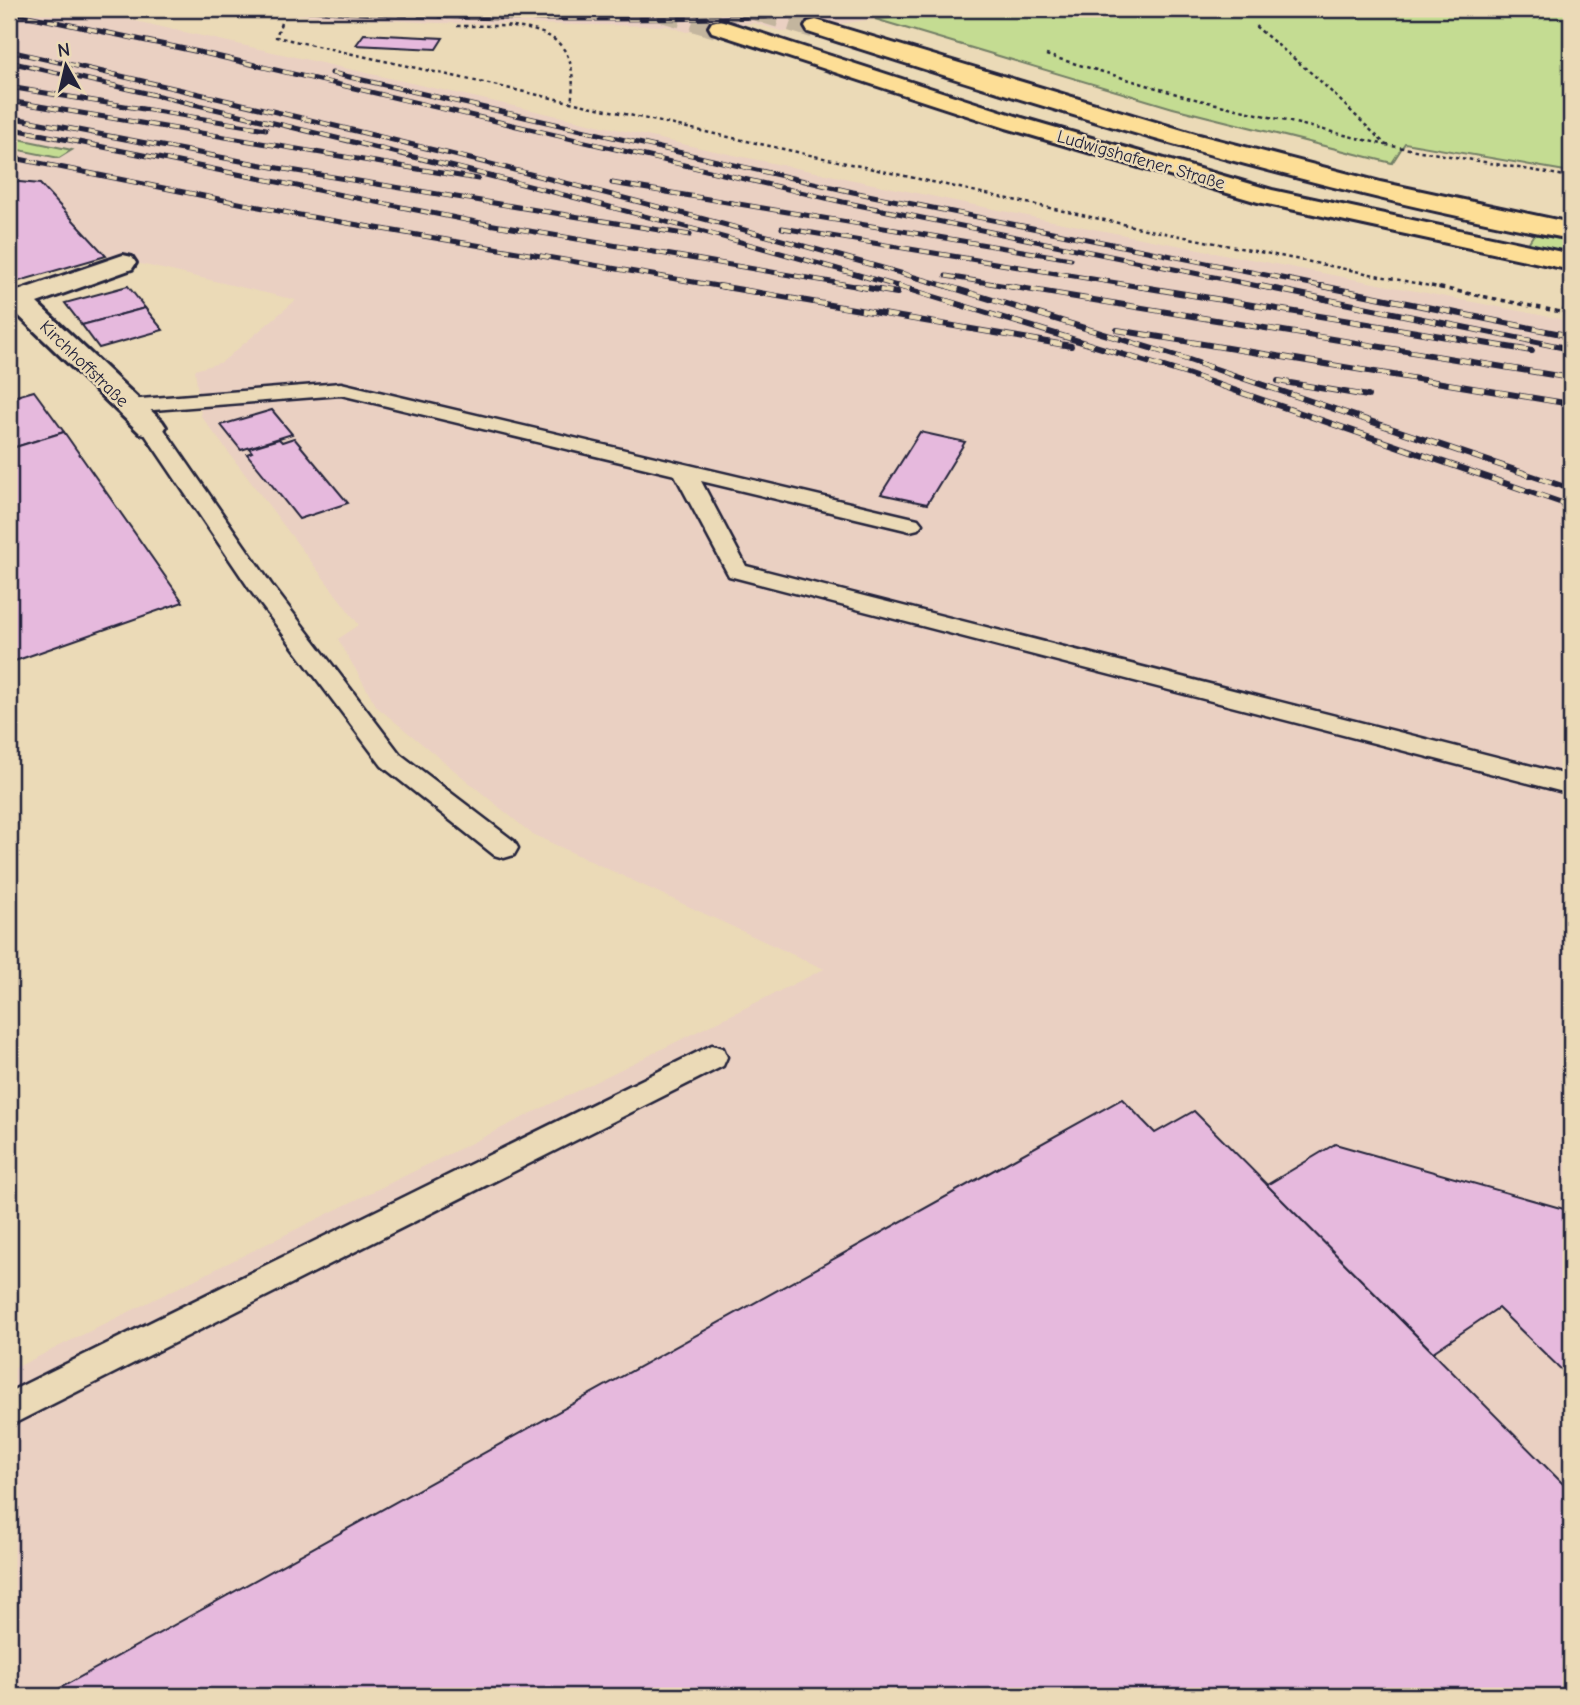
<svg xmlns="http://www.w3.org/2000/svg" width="1580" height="1705" font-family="'Comic Neue',sans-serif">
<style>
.built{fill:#ead0c2}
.green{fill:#c4dc92;stroke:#737f66;stroke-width:2}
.building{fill:#e6b9dd;stroke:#22223b;stroke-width:2}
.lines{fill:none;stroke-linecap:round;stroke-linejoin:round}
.primary-tunnel{stroke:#c3b59e;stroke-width:24;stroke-dasharray:24 12;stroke-linecap:butt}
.service-casing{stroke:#22223b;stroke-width:5}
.minor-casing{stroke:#22223b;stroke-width:6}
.primary-casing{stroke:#22223b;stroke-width:6}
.path-far1{stroke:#22223b;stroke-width:2.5;stroke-dasharray:3.5 3.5;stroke-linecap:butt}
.path{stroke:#22223b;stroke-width:3.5;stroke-dasharray:4.5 4.5;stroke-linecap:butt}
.service{fill:#ebdab7;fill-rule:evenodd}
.minor{fill:#ebdab7;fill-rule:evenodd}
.primary{fill:#fdde96;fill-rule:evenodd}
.rail-far1-casing{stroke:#22223b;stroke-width:5}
.rail-casing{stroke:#22223b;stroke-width:6}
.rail-far1{stroke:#ebdab7;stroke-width:3.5;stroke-dasharray:10;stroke-linecap:butt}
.rail{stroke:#ebdab7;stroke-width:4.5;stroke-dasharray:12;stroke-linecap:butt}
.labels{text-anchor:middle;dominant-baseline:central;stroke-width:5;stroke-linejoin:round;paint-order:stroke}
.far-street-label{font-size:18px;fill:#22223b;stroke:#ebdab7}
</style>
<rect width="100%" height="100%" fill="#ebdab7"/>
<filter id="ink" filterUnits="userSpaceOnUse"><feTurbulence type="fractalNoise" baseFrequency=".0143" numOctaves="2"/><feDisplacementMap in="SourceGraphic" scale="14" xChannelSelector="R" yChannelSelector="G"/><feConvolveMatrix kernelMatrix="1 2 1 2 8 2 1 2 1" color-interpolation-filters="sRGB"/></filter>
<g filter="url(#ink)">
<g class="built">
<path d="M9,9H82L700,148L1037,218L1571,321V1696H9V1371L824,969L532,834L377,707L338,639L359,625L201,416L195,370L222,362L296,300L106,256L9,284V148L59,158L71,150L9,137Z"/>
<path d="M194,9H1029L875,19L784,32L754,23L686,32L667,26L437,23Z"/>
</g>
<g class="green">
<path d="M1029,9H1571V172L1405,143L1392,163L1173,108L875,19Z"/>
<path d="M9,137L72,150L59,158L9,148Z"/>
<path d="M1534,234L1571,241V253L1527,245Z"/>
</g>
<g class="building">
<path d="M364,34L443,38L436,49L356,45Z"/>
<path d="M9,181L40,184L106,256L9,284Z"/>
<path d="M128,286L145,308L82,325L65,303Z"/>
<path d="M145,308L163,330L99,348L82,325Z"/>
<path d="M34,391L64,432L9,449V398Z"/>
<path d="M272,410L292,434L241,450L221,425Z"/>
<path d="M64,432L183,602L9,663V449Z"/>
<path d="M920,432L965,442L927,504L881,494Z"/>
<path d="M294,438L348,503L299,519L247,454L252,452L249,448L279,439L282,442Z"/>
<path d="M1122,1099L1155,1133L1194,1111L1571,1492V1696H46Z"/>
<path d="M1335,1144L1571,1211V1379L1498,1308L1433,1352L1267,1185Z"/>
</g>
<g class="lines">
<g class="primary-tunnel">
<path d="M659,9L720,27"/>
<path d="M757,9L816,27"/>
</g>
<g class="service-casing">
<g id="service">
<path d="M341,383L918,519L922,524L918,529L910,531L701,481L746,566L1571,776V794L729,576L675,475L341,395L128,412L117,406L128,400Z"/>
<path d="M151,420L159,422L271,584L400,754L514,841L518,848L514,855L504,858L494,855L382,766L253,594L140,427Z"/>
<path d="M712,1045L723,1048L727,1057L723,1066L9,1426V1392Z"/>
</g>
</g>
<g class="minor-casing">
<path id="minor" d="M123,255L132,257L136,263L132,269L37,303L162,421L166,427L162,433L151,436L140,433L13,310L9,311V294Z"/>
</g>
<g class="primary-casing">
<g id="primary">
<path d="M720,20L1022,118L1272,190L1571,254V270L1258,202L1006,128L712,32L709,27L712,22Z"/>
<path d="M816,20L1199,135L1380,182L1571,223V239C1312,191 1059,113 808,32L805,27L808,22Z"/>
</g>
</g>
<g class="path-far1">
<path d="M281,23L276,37L1145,229L1440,288"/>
<path d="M457,26C519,26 584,19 571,103"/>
<path d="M1046,55L1187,97L1386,145L1316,77L1254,25"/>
<path d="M1386,145L1571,177"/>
</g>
<g class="path">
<path d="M1431,286L1571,314"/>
<path d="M1563,313L1569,294"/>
</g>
<use href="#service" class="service"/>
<use href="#minor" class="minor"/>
<use href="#primary" class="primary"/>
<g class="rail-far1-casing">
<g id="rail-far1">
<path d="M288,9C508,23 728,22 948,9"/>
<path d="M9,12L199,52L843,202L1268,288"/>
<path d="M9,51C326,121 641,198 953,288"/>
<path d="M9,62C310,129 608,202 904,288"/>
<path d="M332,73L853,192L1331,288"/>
<path d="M9,87L266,129"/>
<path d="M9,101L478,179"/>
<path d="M9,117L278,168L690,235"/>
<path d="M9,128L476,222L867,288"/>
<path d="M9,157L294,214L729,288"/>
<path d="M612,183L1071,259"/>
<path d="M782,228L1147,288"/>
<path d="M946,276L1019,288"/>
</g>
</g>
<g class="rail-casing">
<g id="rail">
<path d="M719,286L1071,346"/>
<path d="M856,286L897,293"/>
<path d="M898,286L1187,374L1571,506"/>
<path d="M947,286L1186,359L1571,489"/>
<path d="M1008,286L1571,378"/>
<path d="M1137,286L1532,351"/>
<path d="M1260,286L1571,349"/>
<path d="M1322,286L1571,336"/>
<path d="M1117,330L1571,404"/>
<path d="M1278,381L1368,396"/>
</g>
</g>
<use href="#rail-far1" class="rail-far1"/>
<use href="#rail" class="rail"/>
</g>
</g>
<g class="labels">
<g class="far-street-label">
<text transform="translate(1141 160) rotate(16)">Ludwigshafener Straße</text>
<text transform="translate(84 364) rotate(44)">Kirchhoffstraße</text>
</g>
</g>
<rect width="1580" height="1705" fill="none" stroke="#ebdab7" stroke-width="35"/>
<rect x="18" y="18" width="1545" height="1670" fill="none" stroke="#22223b" stroke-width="2.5" filter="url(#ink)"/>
<g transform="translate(66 66) rotate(352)" stroke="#ebdab7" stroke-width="5" paint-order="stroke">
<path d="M0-5L12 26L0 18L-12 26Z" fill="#22223b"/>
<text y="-10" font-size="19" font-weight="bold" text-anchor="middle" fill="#22223b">N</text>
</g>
</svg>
